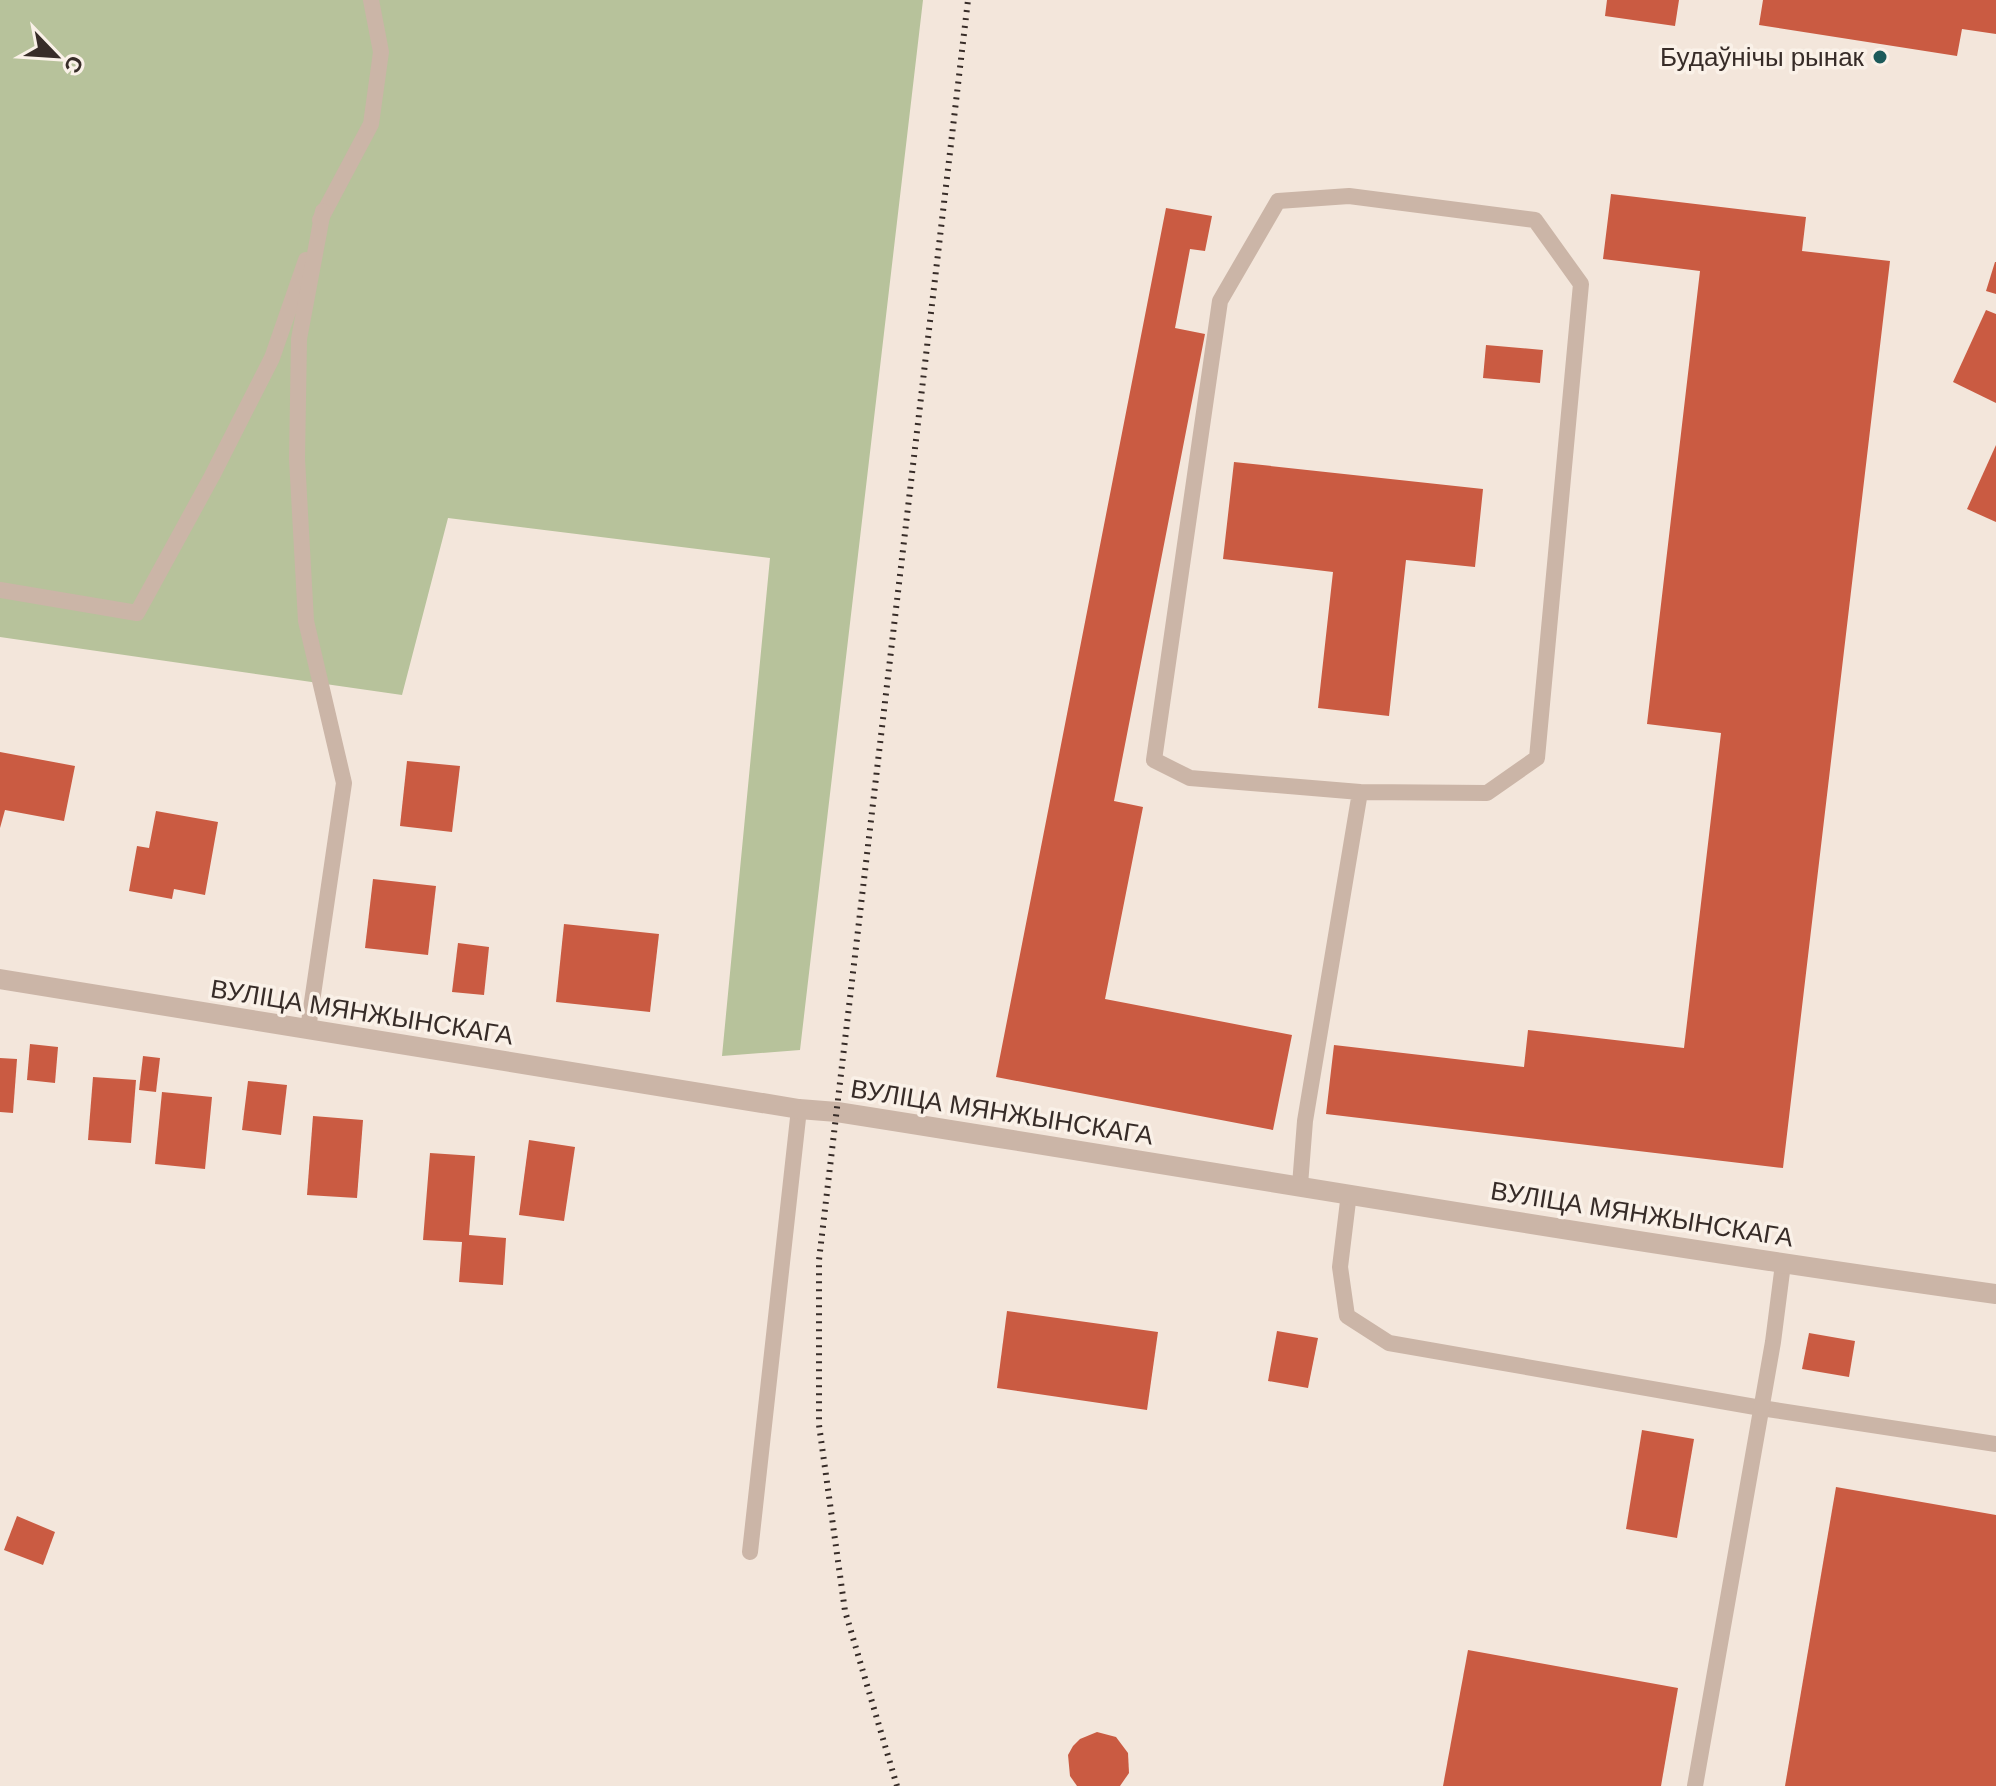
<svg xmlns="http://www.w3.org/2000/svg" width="1996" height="1786" font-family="'DM Sans',sans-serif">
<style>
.green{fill:#b7c29b}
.building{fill:#ca5b42}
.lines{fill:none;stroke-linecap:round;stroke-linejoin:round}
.lane{stroke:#cbb5a7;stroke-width:16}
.street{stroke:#cbb5a7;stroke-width:20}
.rail{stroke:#372c28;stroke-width:6;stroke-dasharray:2 6;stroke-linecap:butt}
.poi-dot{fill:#1c5a5a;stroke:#faf1e8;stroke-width:3}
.labels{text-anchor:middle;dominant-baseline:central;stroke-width:7;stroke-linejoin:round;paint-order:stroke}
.poi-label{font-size:26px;fill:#372c28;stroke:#faf1e8;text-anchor:end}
.street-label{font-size:26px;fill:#372c28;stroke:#faf1e8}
</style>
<rect width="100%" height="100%" fill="#f3e6db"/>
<path class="green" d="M0,0H923L800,1050L722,1056L770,558L448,518L402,695L0,637Z"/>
<g class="building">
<path d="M1607,0H1679L1675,26L1605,16Z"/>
<path d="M1763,0H1996V34L1962,29L1957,56L1759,25Z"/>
<path d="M1611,194L1806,217L1802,251L1890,261L1783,1168L1326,1114L1334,1045L1524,1067L1528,1030L1684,1048L1721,733L1647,724L1700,271L1603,259Z"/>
<path d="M1166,208L1212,216L1205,251L1190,249L1175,328L1205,334L1114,801L1143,807L1105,999L1292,1035L1273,1130L996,1077Z"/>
<path d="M1995,262H1996V294L1986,291Z"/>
<path d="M1986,310L1996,314V403L1953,382Z"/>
<path d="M1486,345L1543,350L1540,383L1483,378Z"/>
<path d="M1996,445V522L1967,509Z"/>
<path d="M1234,462L1483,489L1475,567L1406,560L1389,716L1318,708L1333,572L1223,559Z"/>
<path d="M0,752L75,766L64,821L5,810L0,828Z"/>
<path d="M407,761L460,766L452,832L400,826Z"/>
<path d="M156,811L218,822L205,895L174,889L172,899L129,891L137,846L149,848Z"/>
<path d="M373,879L436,886L428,955L365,948Z"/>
<path d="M564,924L659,934L650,1012L556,1002Z"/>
<path d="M458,943L489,947L484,995L452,992Z"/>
<path d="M30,1044L58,1047L55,1083L27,1080Z"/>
<path d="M143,1056L160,1058L156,1092L139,1090Z"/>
<path d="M0,1058L17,1059L13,1113L0,1112Z"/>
<path d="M93,1077L136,1080L131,1143L88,1140Z"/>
<path d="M248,1081L287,1085L281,1135L242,1130Z"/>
<path d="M162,1092L212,1097L205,1169L155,1164Z"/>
<path d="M313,1116L363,1120L357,1198L307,1195Z"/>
<path d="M529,1140L575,1147L564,1221L519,1215Z"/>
<path d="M430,1153L475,1156L469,1235L506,1238L503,1285L459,1282L462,1242L423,1240Z"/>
<path d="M1007,1311L1158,1332L1147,1410L997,1388Z"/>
<path d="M1277,1331L1318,1338L1308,1388L1268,1381Z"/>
<path d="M1809,1333L1855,1341L1849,1377L1802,1369Z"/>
<path d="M1642,1430L1694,1439L1677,1538L1626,1529Z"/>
<path d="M1836,1487L1996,1515V1786H1785Z"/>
<path d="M17,1516L55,1532L43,1565L4,1550Z"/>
<path d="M1468,1650L1678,1688L1661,1786H1443Z"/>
<path d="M1097,1732L1116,1737L1128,1753L1129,1773L1120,1786H1077L1070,1776L1068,1755L1073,1746L1080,1739Z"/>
</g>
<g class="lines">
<g class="lane">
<path d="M320,220L371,124L381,52L371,0"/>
<path d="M0,590L137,613L212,476L272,358L306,260"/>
<path d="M308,1029L344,783L306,621L297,459L299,339L323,211"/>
<path d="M1300,1185L1305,1121L1360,792L1487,793L1537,758L1581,284L1535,220L1349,196L1278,201L1220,301L1154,760L1190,778L1360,792"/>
<path d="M1349,1193L1340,1267L1347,1316L1389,1343L1761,1408L1996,1444"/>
<path d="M750,1552L799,1109"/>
<path d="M1695,1786L1773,1342L1783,1264"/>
</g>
<path class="street" d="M0,979L799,1109L837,1112C1224,1173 1609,1240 1996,1294"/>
<path class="rail" d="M897,1786L845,1611L819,1425V1260L968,0"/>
</g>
<circle class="poi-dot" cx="1880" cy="57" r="8"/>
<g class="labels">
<g class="poi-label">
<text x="1864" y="57">Будаўнічы рынак</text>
</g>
<g class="street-label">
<text transform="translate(362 1012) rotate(9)">ВУЛІЦА МЯНЖЫНСКАГА</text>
<text transform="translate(1002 1112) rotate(9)">ВУЛІЦА МЯНЖЫНСКАГА</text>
<text transform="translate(1642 1214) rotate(9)">ВУЛІЦА МЯНЖЫНСКАГА</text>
</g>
</g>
<g transform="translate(56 56) rotate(115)" stroke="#faf1e8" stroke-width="6" paint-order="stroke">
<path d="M0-6L14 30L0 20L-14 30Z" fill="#372c28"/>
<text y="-12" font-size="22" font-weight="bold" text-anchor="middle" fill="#372c28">С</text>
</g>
</svg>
